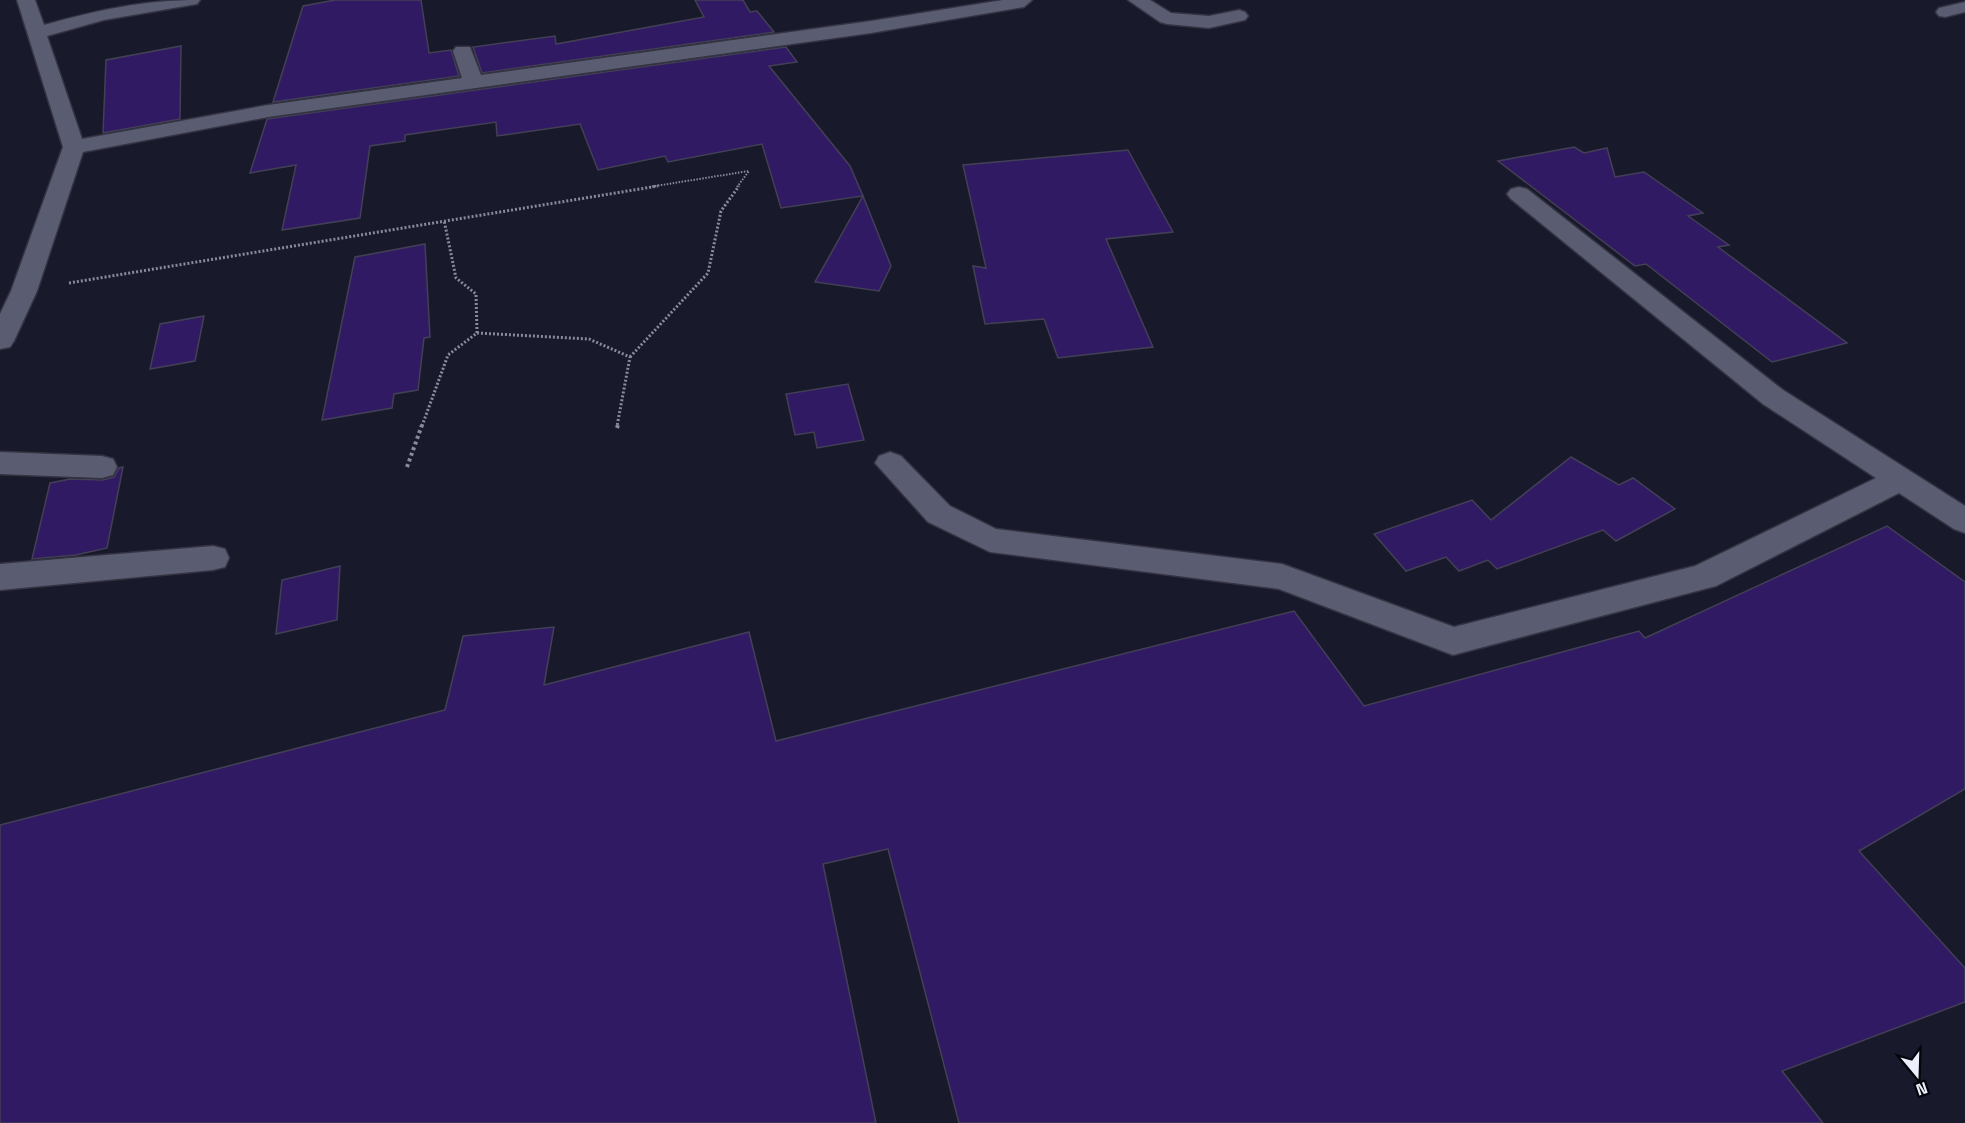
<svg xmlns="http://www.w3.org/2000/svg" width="1965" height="1123" font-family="'Space Grotesk',sans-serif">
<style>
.building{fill:#311a64;stroke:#434055;stroke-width:1.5}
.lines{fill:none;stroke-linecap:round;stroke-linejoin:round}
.minor-casing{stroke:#343342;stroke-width:3}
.path-far2{stroke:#898a9a;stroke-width:2;stroke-dasharray:1.5 1.5;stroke-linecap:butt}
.path-far1{stroke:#898a9a;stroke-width:3;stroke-dasharray:2 2;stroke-linecap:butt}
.path{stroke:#898a9a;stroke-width:4;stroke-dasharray:3 3;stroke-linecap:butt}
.minor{fill:#5a5c72;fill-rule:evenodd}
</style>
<rect width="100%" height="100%" fill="#18192b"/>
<g class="building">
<path d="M335,0H421L429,53L451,50L459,76L273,102L303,6Z"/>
<path d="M695,0H743L750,12L757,11L774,32L482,73L473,47L555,36L556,44L704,17Z"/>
<path d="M181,46L180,119L103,133L106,60Z"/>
<path d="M786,47L797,62L769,66L850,166L863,196L781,208L762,144L668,162L665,156L598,170L580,124L497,136L496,122L405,135V141L370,146L360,218L282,230L296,165L250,173L267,119Z"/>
<path d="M1574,147L1584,153L1607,148L1615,177L1644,172L1703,213L1688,216L1729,245L1718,247L1847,343L1772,362L1646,264L1635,266L1498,161Z"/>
<path d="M1128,150L1173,232L1106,239L1153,347L1058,358L1044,319L985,324L973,266L986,268L963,165Z"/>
<path d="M863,196L891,266L879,291L815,282Z"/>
<path d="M425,244L430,337L424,338L418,390L394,394L392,408L322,420L355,257Z"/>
<path d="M204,316L195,361L150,369L160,324Z"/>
<path d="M848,384L864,440L817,448L814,432L795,435L786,394Z"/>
<path d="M1571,457L1619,485L1633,478L1675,509L1616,541L1603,530L1497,569L1488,560L1459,571L1446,557L1406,571L1374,534L1472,500L1491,520Z"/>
<path d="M123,467L107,548L76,555L32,559L50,483L70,479L103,480L114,477L119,468Z"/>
<path d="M1887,526L1965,582V789L1859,851L1965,968V1002L1782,1071L1823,1123H959L888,849L823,864L876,1123H0V825L445,710L463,636L554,627L544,685L749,632L776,741L1294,611L1364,706L1639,631L1645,638Z"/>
<path d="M340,566L337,620L276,634L282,580Z"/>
</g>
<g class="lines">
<g class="minor-casing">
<g id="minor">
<path d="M17,0H35L44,25C99,10 142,0 200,0L197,4L191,5L104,20L47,36L82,139L268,105L462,78L453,51L456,47H470L481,75L871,21L1003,0H1032L1024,7L1018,8L871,33L268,117L83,152L37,291L14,341L10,347L0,349V314L11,291L63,147Z"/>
<path d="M1128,0H1150L1171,13L1209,16L1239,10L1245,12L1248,16L1245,20L1209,28L1167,24L1160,22Z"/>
<path d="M1965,2V12L1945,17L1939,16L1936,12L1939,8Z"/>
<path d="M1519,187L1527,189L1783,390L1965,506V533L1954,529L1899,493L1716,586L1453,655L1279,589L990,552L928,522L875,463L879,456L890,452L901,456L950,506L996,529L1282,564L1454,627L1695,566L1876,478L1763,404L1511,199L1507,194L1511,189Z"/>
<path d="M0,452L102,456L113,459L117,467L113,475L102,478L0,474Z"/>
<path d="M213,546L225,549L229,558L225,567L213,570L0,590V564Z"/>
</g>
</g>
<path class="path-far2" d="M649,187L749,171L737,187"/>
<g class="path-far1">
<path d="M69,283L658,186"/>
<path d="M477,333L589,339L630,357L617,426"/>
<path d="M630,357L708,273L721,211L739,186"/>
<path d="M422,426L448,355L477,333L476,294L456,278L444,220"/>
</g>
<g class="path">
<path d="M617,428L618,425"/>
<path d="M407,467L422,425"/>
</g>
<use href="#minor" class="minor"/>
</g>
<g transform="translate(1917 1075) rotate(161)" stroke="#05050c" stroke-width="4.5" paint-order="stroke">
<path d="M0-4.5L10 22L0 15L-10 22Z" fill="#eeeffc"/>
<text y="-9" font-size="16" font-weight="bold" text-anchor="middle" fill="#eeeffc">N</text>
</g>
</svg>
